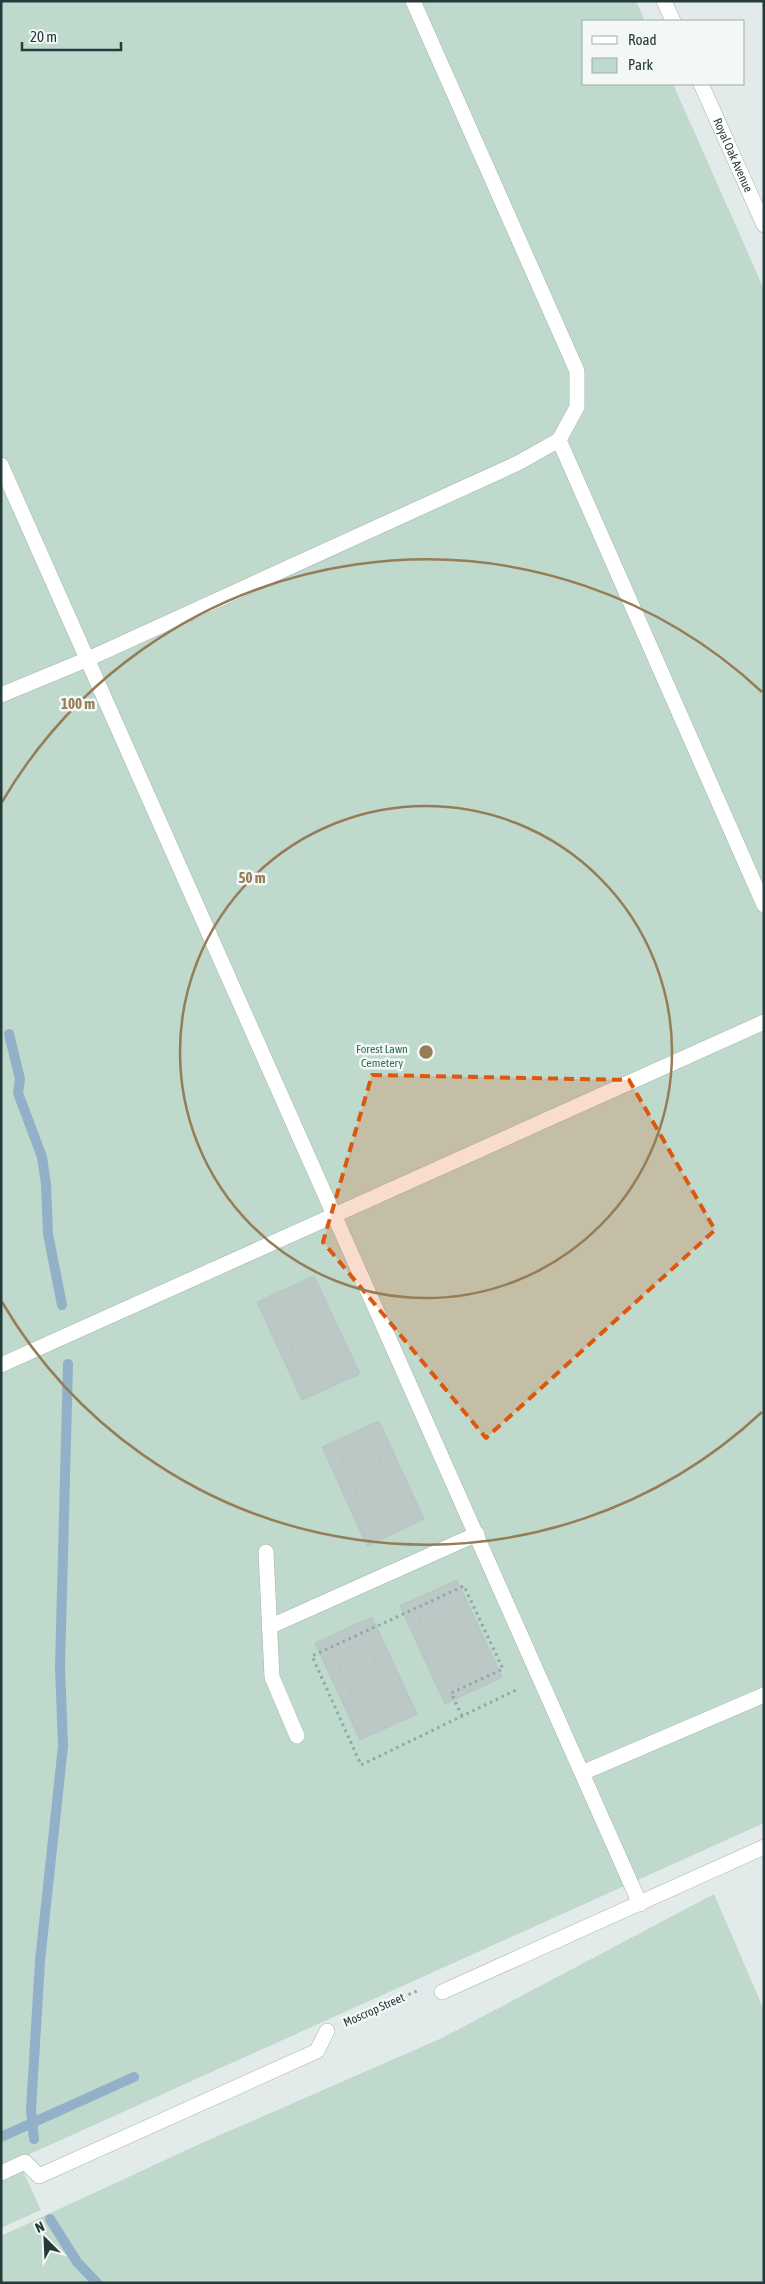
<svg xmlns="http://www.w3.org/2000/svg" width="765" height="2284" font-family="'Asap Condensed',sans-serif">
<style>
.green{fill:#bfd9cd}
.lines{fill:none;stroke-linecap:round;stroke-linejoin:round}
.stream{stroke:#92b1c9;stroke-width:10}
.building{fill:#bcc8c6;stroke:#b6c4c2;fill-rule:evenodd}
.lane-casing{stroke:#a6b2b2;stroke-width:16}
.street-casing{stroke:#a6b2b2;stroke-width:16}
.secondary-casing{stroke:#a0b2b1;stroke-width:16}
.path{stroke:#87aba9;stroke-width:3;stroke-dasharray:2.5 4;stroke-linecap:butt}
.lane{stroke:#fff;stroke-width:15}
.street{stroke:#fff;stroke-width:15}
.secondary{stroke:#fff;stroke-width:15}
.marked{fill:#de570e;fill-opacity:0.2;stroke:#de570e;stroke-width:4;stroke-dasharray:10 6;stroke-linejoin:round}
.ring{fill:none;stroke:#967d57;stroke-width:2.5}
.labels{text-anchor:middle;dominant-baseline:central;stroke-width:5;stroke-linejoin:round;paint-order:stroke}
.street-label{font-size:12px;fill:#253a3a;stroke:#f3f8f7}
.park-label{font-size:12px;fill:#346c59;stroke:#f3f8f7}
.centre{fill:#967d57;stroke:#f3f8f7;stroke-width:2.5}
.ring-label{font-size:15px;text-anchor:middle;font-weight:bold;fill:#967d57;stroke:#f3f8f7;stroke-width:5;stroke-linejoin:round;paint-order:stroke}
</style>
<rect width="100%" height="100%" fill="#e3ebea"/>
<g class="green">
<path d="M1,1H636L645,21H584V84H673L764,289V1823L1,2167Z"/>
<path d="M714,1894L764,2010V2283H1V2236L204,2142L442,2038Z"/>
<path d="M22,2169L41,2210L1,2228V2179Z"/>
</g>
<g class="lines">
<g class="stream">
<path d="M9,1034L20,1079L18,1093L42,1157L46,1184L48,1234L62,1305"/>
<path d="M1,2137L134,2077"/>
<path d="M34,2139L31,2110L40,1961L63,1746L60,1667L68,1364"/>
<path d="M50,2219L77,2262L97,2283"/>
</g>
</g>
<g class="building">
<path d="M314,1276L360,1374L302,1400L257,1302ZM308,1300L340,1369L308,1383L276,1314Z"/>
<path d="M308,1300L340,1369L308,1383L276,1314Z"/>
<path d="M379,1421L424,1519L367,1546L322,1447ZM372,1444L405,1514L373,1529L341,1459Z"/>
<path d="M372,1444L405,1514L373,1529L341,1459Z"/>
<path d="M457,1580L502,1677L445,1704L400,1606ZM451,1603L483,1672L451,1687L419,1618Z"/>
<path d="M451,1603L483,1672L451,1687L419,1618Z"/>
<path d="M372,1617L417,1714L360,1740L315,1643ZM365,1640L397,1709L365,1724L334,1654Z"/>
<path d="M365,1640L397,1709L365,1724L334,1654Z"/>
</g>
<g class="lines">
<g class="lane-casing">
<g id="lane">
<path d="M413,1L577,371V407L559,440L764,905"/>
<path d="M1,465L640,1904"/>
<path d="M1,695L88,659L518,463L559,440"/>
<path d="M1,1365L764,1022"/>
<path d="M266,1552L272,1677L297,1736"/>
<path d="M269,1627L477,1534"/>
<path d="M582,1773L764,1695"/>
</g>
</g>
<g class="street-casing">
<g id="street">
<path d="M442,1992L764,1847"/>
<path d="M1,2173L25,2162L39,2176L317,2051L327,2031"/>
</g>
</g>
<g class="secondary-casing">
<g id="secondary">
<path d="M664,1L673,21"/>
<path id="s1" d="M701,84L764,225"/>
</g>
</g>
<g class="path">
<path d="M462,1716L451,1693L503,1669L464,1586L312,1656L361,1765L518,1689"/>
<path d="M349,2021L419,1990"/>
</g>
<use href="#lane" class="lane"/>
<use href="#street" class="street"/>
<use href="#secondary" class="secondary"/>
</g>
<path class="marked" d="M372,1075L629,1080L715,1230L486,1438L323,1242Z"/>
<g class="ring">
<circle cx="426" cy="1052" r="246"/>
<path d="M762 1412A492 492 0 0 1 2 1302M2 802A492 492 0 0 1 762 692"/>
</g>
<g class="labels">
<g class="street-label">
<text stroke="none"><textPath href="#s1" startOffset="78">Royal Oak Avenue</textPath></text>
<text transform="translate(374 2010) rotate(-24)">Moscrop Street</text>
</g>
<g class="park-label">
<text x="382" y="1049">Forest Lawn<tspan x="382" dy="14">Cemetery</tspan></text>
</g>
</g>
<circle cx="426" cy="1052" r="8" class="centre"/>
<g class="ring-label">
<text x="78" y="709">100 m</text>
<text x="252" y="883">50 m</text>
</g>
<rect width="765" height="2284" fill="none" stroke="#253a3a" stroke-width="5"/>
<rect x="582" y="20" width="162" height="65" fill="#f3f8f7" stroke="#a1acab"/>
<rect x="592" y="36" width="25" height="8" fill="#ffffff" stroke="#a1acab"/>
<text x="628" y="45" font-size="15" fill="#253a3a">Road</text>
<rect x="592" y="58" width="25" height="15" fill="#bfd9cd" stroke="#a1acab"/>
<text x="628" y="70" font-size="15" fill="#253a3a">Park</text>
<g transform="translate(45 2239) rotate(336)" stroke="#f3f8f7" stroke-width="4" paint-order="stroke">
<path d="M0-4L9 19L0 12L-9 19Z" fill="#253a3a"/>
<text y="-8" font-size="14" font-weight="bold" text-anchor="middle" fill="#253a3a">N</text>
</g>
<path d="M22 42v8h99v-8" fill="none" stroke="#253a3a" stroke-width="2.5"/>
<text x="30" y="42" font-size="15" fill="#253a3a" stroke="#f3f8f7" stroke-width="4" paint-order="stroke">20 m</text>
</svg>
